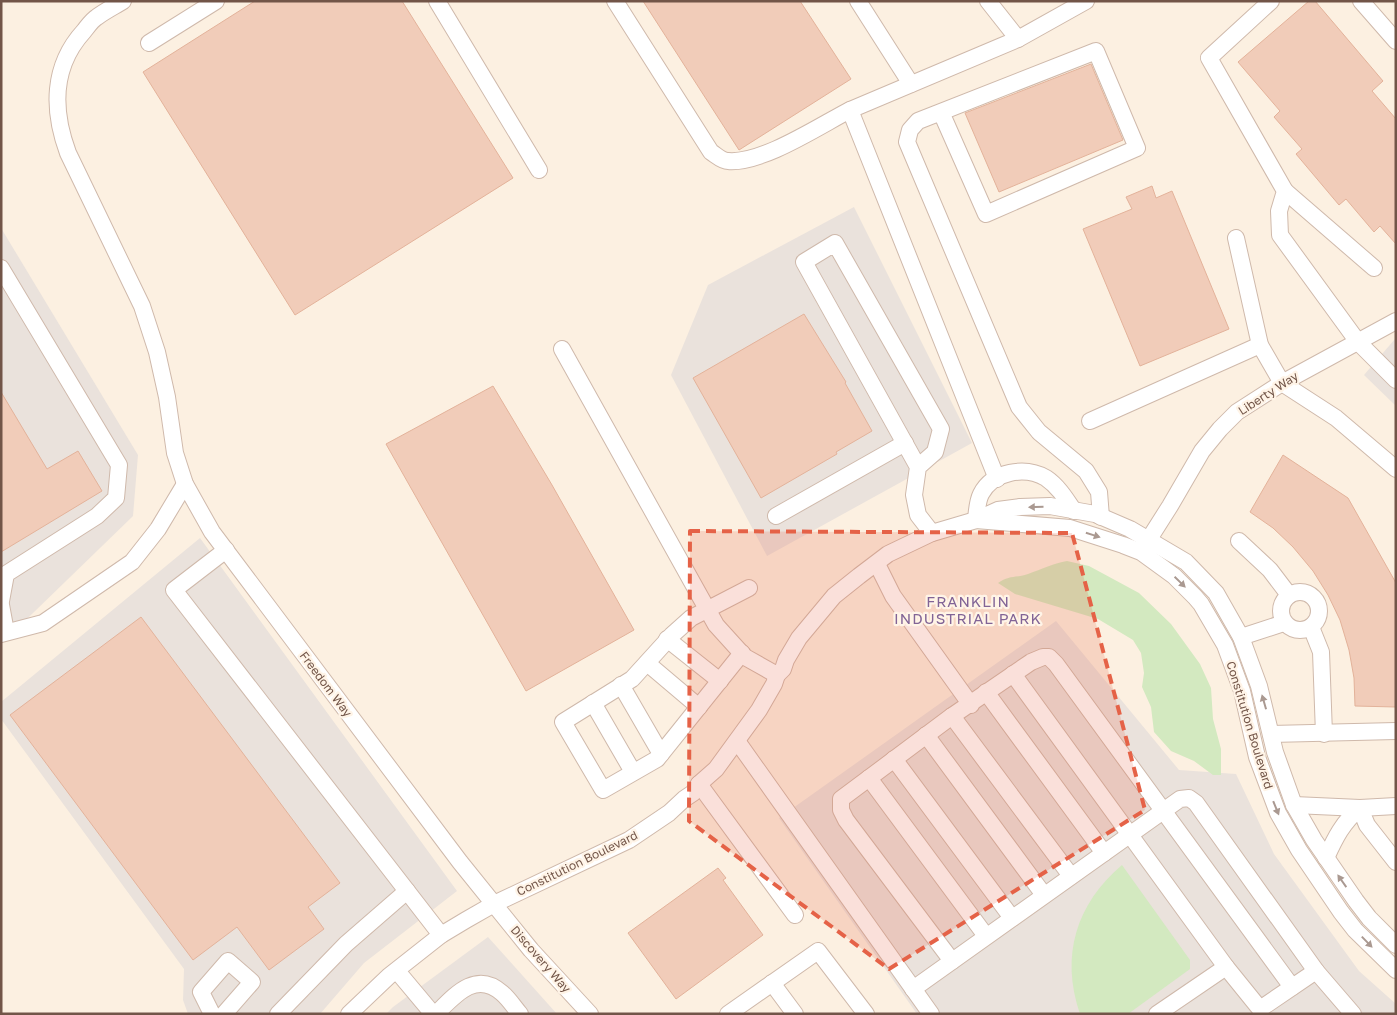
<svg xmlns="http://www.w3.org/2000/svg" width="1397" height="1015" font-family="'Golos Text',sans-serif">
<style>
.industrial{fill:#eae2dc}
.green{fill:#d3e9c0}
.building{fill:#f1ccb9;stroke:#e3b29a}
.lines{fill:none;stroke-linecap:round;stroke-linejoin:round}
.minor-casing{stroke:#cfb9ab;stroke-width:18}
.minor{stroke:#fff;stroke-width:16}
.oneway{fill:#aa9991}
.marked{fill:#e56247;fill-opacity:0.2;stroke:#e56247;stroke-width:4;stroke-dasharray:10 6;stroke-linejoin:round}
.labels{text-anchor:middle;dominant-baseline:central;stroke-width:4.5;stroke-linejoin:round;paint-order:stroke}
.street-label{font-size:12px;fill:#725548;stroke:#fff4e7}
.quarter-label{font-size:15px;letter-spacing:1px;fill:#826496;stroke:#fff4e7}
</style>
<rect width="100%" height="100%" fill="#fcf0e1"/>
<g class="industrial">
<path d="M854,207L972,443L767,556L671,375L708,285Z"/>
<path d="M1,228L138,455L133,516L1,644Z"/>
<path d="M1395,339H1396V406L1364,375Z"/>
<path d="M200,538L457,891L364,963L320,1014H188L183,1000L184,969L1,719V702Z"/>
<path d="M1056,621L1179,770L1236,774L1274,854L1359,971L1396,1004V1014H917L779,818Z"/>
<path d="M488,937L557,1014H386L393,1007Z"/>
</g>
<g class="green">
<path d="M1067,561L1089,566L1139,593L1171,624L1200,664L1211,688L1213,719L1221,749V775H1213L1194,761L1171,751L1154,732L1151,707L1142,687L1144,673L1141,653L1133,640L1098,619L1015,594L998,583C1009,575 1016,578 1028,574C1042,569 1054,563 1067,561Z"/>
<path d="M1122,865L1190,960V969L1128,1014H1080C1060,956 1076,904 1122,865Z"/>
</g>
<g class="building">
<path d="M255,1H402L513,178L295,315L143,72Z"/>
<path d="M643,1H800L851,79L739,150Z"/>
<path d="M1309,1H1315L1383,81L1372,91L1396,119V244L1380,226L1374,232L1346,199L1339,205L1296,154L1302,149L1274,117L1280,111L1238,62Z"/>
<path d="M1091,64L1123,140L999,192L965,113Z"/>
<path d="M1152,186L1156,198L1172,191L1229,329L1140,366L1083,229L1132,209L1126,197Z"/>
<path d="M804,314L846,382L845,383L872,431L836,452L837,454L761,498L693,378Z"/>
<path d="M493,386L552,485L634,630L526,691L386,444Z"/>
<path d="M1,392L47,469L78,451L102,491L1,552Z"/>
<path d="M1283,455L1348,498L1396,583V707L1355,706L1354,678L1349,650L1340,620L1328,595L1313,571L1293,547L1273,528L1250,512Z"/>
<path d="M141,617L340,883L308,907L324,929L269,970L237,927L193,960L10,715Z"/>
<path d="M718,868L726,878L723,880L763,935L676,999L628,933Z"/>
</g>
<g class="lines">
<g class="minor-casing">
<g id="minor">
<path d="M123,1C115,6 105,11 97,17C92,20 88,26 84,31C52,66 52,110 68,153L142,306L157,352L167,397L175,453L185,484L212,532L460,862L531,950L590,1014"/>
<path d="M437,1L539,170"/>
<path d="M615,1L711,152C716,155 722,161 728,161C762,164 819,126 850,110"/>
<path d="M858,1L911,84"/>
<path d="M988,1L1018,39"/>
<path d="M1271,1L1209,58L1285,191L1279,211L1280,235L1358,342L1396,380"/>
<path d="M1361,1L1396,41"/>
<path d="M149,43L216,1"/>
<path d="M941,112L986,214L1137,148L1096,51L918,121L910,130L907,142L1019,407L1039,432L1086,471L1099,492L1101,517"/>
<path d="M1285,191L1374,268"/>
<path d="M1236,238L1260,345L1282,383L1336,418L1396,469"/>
<path d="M1,268L119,465L116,498L97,516L6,574L1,601"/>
<path d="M562,349L716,625L745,657L777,675"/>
<path d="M1090,421L1260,345"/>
<path d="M918,467L804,262L835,243L941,429L935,452L918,467L914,495L918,515L932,533"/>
<path d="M997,479L850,110L1018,39L1086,1"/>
<path d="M776,516L905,443"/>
<path d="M976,520L1070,528L1123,545L1141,552L1174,576L1195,597L1201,604L1225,645L1242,691L1257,757L1278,813L1299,850L1341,912L1355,930L1396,970"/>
<path d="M976,520C977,511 977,502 981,494C993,471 1025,466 1046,478C1058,486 1066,499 1074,511"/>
<path d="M1239,541L1270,570L1289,595"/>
<path d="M1144,547L1170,506L1202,451L1220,429L1237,412L1282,383L1396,321"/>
<path d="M226,550L174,590L441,935"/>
<path d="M877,564L893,596L971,705"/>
<circle cx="1300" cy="611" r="19"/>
<path d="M1,605L6,632"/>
<path d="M1311,627L1321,652L1324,734"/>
<path d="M1,634L43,623L132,562L158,529L185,484"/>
<path d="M1241,637L1284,623"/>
<path d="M667,639L720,681"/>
<path d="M742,653L657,759L603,790L563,722L632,679L672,635L691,618L749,588"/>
<path d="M647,663L699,707"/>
<path d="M1013,674L1226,967"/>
<path d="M621,685L661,754"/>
<path d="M986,692L1104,853"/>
<path d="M593,703L633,772"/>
<path d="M952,716L1071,876"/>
<path d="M1271,734L1396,731"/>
<path d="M926,735L1044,895"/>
<path d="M737,741L931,1014"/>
<path d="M894,759L1012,918"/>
<path d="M869,778L986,936"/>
<path d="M699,784L795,915"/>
<path d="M1294,805L1360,808L1396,806"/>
<path d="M1326,858C1335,838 1343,822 1360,808L1367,825L1396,862"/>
<path d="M952,961L846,820L841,810V799L952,716L1031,662L1043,657H1049L1056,664L1292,987"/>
<path d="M397,971L433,1014"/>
<path d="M772,983L795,1014"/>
<path d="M913,989L1180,799L1189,798L1196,803L1316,971"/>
<path d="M212,1014L201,992L228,961L252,982L224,1014"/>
<path d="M278,1014L346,944L407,891"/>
<path d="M349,1014L389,976L441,935L466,920L494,904L629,840L669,813L684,799L693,793L699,784L716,769L759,710L774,684L777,675L783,669L786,660L799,638L834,596L859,576L888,554L932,533L976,520L998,510L1020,507L1050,506L1095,514L1130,529L1186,562L1216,593L1241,637L1259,686L1275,752L1294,805L1314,840L1356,901L1369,918L1396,945"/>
<path d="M436,1014C455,995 476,970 502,993C509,999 514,1007 520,1014"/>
<path d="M728,1014L818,951L866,1014"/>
<path d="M1157,1014L1226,967L1260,1009L1316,971L1353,1014"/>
</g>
</g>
<use href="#minor" class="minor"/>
</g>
<defs><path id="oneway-solid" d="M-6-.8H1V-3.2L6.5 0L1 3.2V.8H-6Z" transform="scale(1.25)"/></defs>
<g class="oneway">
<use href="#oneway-solid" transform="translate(1036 507) rotate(179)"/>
<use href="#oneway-solid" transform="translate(1093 535) rotate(18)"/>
<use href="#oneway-solid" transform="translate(1180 582) rotate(44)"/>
<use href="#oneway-solid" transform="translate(1264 702) rotate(-106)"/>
<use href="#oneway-solid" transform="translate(1276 808) rotate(68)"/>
<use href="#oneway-solid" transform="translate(1342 881) rotate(-125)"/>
<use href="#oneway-solid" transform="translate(1367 942) rotate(46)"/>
</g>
<path class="marked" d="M690,531L1072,533L1145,810L889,969L689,821Z"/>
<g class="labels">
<g class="street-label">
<text transform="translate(1268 393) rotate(-33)">Liberty Way</text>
<text transform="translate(326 684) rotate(53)">Freedom Way</text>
<text transform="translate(1250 725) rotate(73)">Constitution Boulevard</text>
<text transform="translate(577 863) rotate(-26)">Constitution Boulevard</text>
<text transform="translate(541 959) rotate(49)">Discovery Way</text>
</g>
<g class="quarter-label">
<text x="968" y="601">FRANKLIN<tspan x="968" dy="17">INDUSTRIAL PARK</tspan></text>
</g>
</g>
<rect width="1397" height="1015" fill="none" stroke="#725548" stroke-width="5"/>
</svg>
